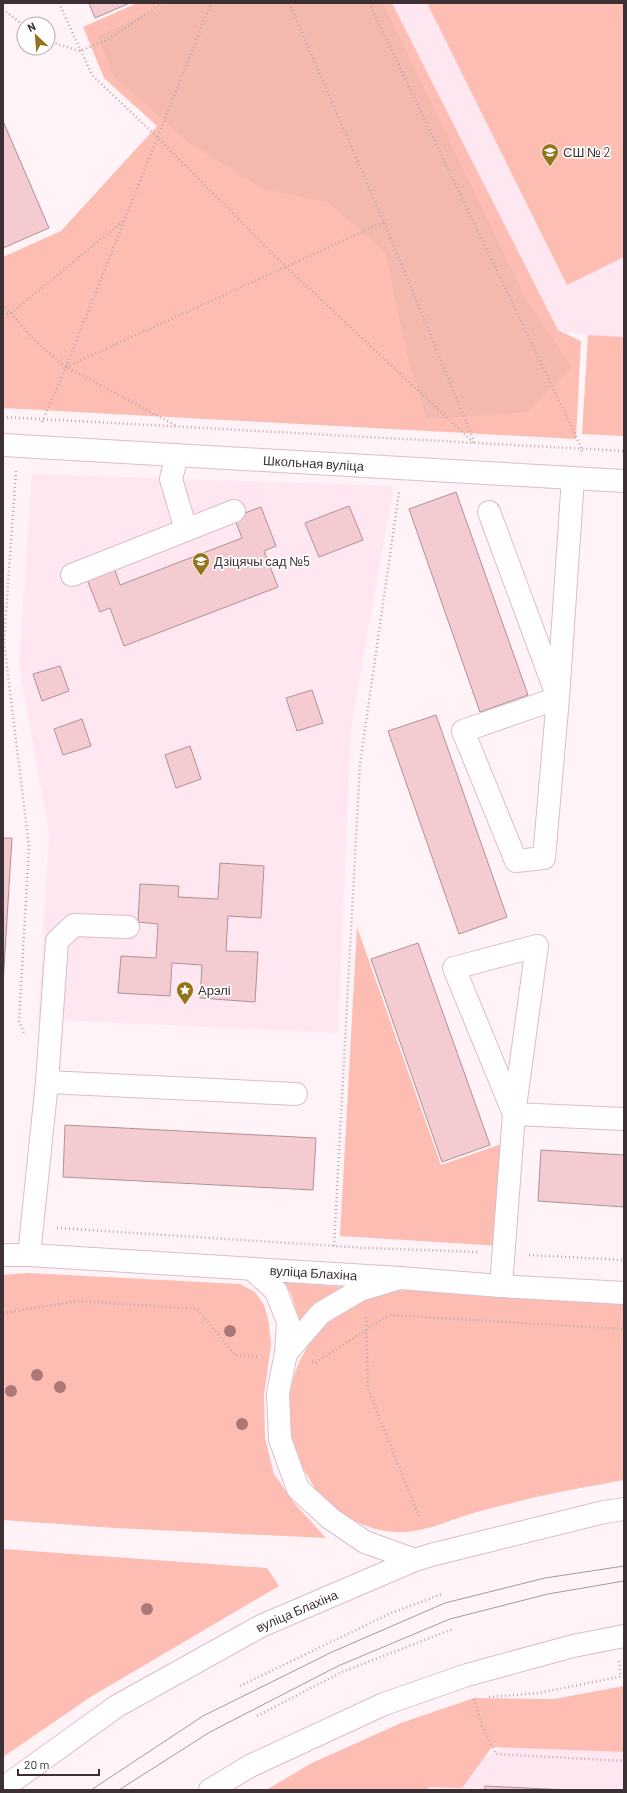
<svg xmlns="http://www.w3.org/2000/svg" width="627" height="1793" font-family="Barlow,sans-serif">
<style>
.built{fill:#fee7f1}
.green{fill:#febdb3}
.forest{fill:#f3b8ae}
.building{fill:#f4cbd0;stroke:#af9194}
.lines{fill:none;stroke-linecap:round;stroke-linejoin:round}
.minor-casing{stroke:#dabdc9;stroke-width:24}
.major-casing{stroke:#dabdc9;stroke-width:24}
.path{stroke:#b6aaaf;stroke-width:2.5;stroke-dasharray:1 3;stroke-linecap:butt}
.minor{stroke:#fff;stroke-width:22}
.major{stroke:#fff;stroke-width:22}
.tram{stroke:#a4989d;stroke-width:1}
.tree{fill:#ac7877}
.labels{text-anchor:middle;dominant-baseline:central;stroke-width:3.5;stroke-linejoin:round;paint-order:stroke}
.poi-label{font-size:13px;fill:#3c3035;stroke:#fff;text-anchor:start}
.street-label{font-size:13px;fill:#3c3035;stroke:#fff}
</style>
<rect width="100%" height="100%" fill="#fff3f8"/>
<g class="built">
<path d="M392,3H624V337L588,335L558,330Z"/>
<path d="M32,474L394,486L351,727L338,1033L38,1019L49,833L19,666Z"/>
<path d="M624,1714V1790H424L523,1737Z"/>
</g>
<g class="green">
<path d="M137,3H392L558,330L581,341L576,439L3,408V257L61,231L157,126L104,78L83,27Z"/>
<path d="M427,3H624V257L567,285Z"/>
<path d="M588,335L624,337V436L582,434Z"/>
<path d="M357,927L441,1165L507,1142L501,1246L340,1236Z"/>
<path d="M28,1273L240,1284L255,1292L264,1305L269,1323L271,1345L264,1395L265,1438L274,1474L295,1504L326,1538L115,1528L3,1520V1275Z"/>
<path d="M284,1282L347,1287L296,1326C297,1309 294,1296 284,1282Z"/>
<path d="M409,1290L624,1302V1480C589,1487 554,1492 520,1501C503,1505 487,1509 470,1514C443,1523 415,1536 385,1531C362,1527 338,1514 322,1498C317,1493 314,1486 310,1480C305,1472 299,1463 295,1454C290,1442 289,1428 289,1415C287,1357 325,1312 379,1293C388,1290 400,1291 409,1290Z"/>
<path d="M3,1549L267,1568L279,1586L92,1696L3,1757Z"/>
<path d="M624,1686V1752L492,1747L462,1788L430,1787L424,1790H266L312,1763L401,1723L474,1698L554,1699Z"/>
</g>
<path class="forest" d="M170,3H383L526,299L572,367L527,412L427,419L408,358L385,252L327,202L263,189L188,142L113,76L98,36Z"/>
<g class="building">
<path d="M89,3H130L95,18Z"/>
<path d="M3,121L49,228L3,248Z"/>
<path d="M456,492L528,695L480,712L409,509Z"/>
<path d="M349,506L363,540L319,557L305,523Z"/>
<path d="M261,507L276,546L264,551L278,587L124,646L110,608L100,612L86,577L114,567L120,585L242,538L234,517Z"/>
<path d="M60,666L69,691L42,701L33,674Z"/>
<path d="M312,690L323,723L297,731L286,698Z"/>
<path d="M436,715L507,917L459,934L388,731Z"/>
<path d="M82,719L91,746L63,755L54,729Z"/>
<path d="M190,746L201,779L176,788L165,755Z"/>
<path d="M3,838H12L3,984Z"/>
<path d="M220,863L264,866L261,918L228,916L226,951L258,952L255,1002L200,998L202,965L172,963L170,996L118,993L121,956L156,958L158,924L138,922L140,884L179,886L178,897L218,899Z"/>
<path d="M418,943L490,1145L442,1162L371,959Z"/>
<path d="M65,1125L316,1138L313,1190L63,1177Z"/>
<path d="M541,1150L624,1155V1207L538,1201Z"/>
<path d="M485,1786L567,1790H485Z"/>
</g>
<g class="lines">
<g class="minor-casing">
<g id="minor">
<path id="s1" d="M3,445L624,481"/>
<path d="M177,455L171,479L186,530"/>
<path d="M489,512L558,698L463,731L516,861L544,858L558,698L573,478"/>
<path d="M72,575L234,511"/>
<path d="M47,1082L296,1094"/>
<path id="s2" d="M3,1255H29L400,1278L501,1286L624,1293"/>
<path d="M29,1255L47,1082L57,941L74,925L128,927"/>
<path d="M501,1286L514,1114L537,946L454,968L514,1114L624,1119"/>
</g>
</g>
<g class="major-casing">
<g id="major">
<path d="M253,1270L276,1291L288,1322L286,1353L278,1393L280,1439L298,1489L331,1519L365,1542L415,1560"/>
<path d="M286,1353L321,1313L360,1290L400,1278"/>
<path id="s3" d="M3,1788L117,1706L261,1626L415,1560L431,1555L604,1512L624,1509"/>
<path d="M210,1790L250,1766L384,1704L467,1675L573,1646L624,1636"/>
</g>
</g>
<g class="path">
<path d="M59,3L92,75L157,137L285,266L474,443"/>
<path d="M289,3L384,222L474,441"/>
<path d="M369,3L582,449L581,455"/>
<path d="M3,9L24,26"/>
<path d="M48,41L80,51L107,40L162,3"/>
<path d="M3,304L36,342L66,367L175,425"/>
<path d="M3,314H10L123,221"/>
<path d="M66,367L384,222"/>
<path d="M3,417L624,451"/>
<path d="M42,422L66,367L211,3"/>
<path d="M16,471L4,642L29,847L19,1021L24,1033"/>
<path d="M57,1228L366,1248L480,1252"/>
<path d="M334,1246L360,764L399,492"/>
<path d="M529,1255L624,1260"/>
<path d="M3,1313L78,1301L197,1309L235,1355L259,1357"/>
<path d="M366,1317L368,1389L420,1519"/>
<path d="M312,1362L315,1363L389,1315L624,1329"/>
<path d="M619,1661L621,1677"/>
<path d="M240,1686L391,1613L442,1594"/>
<path d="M489,1697L538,1693L624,1676"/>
<path d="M474,1699L482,1726L496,1754L624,1761"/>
<path d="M257,1716L342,1672L453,1629"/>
</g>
<use href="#minor" class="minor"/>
<use href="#major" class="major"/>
<g class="tram">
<path d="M91,1790L203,1716L332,1652L445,1603L545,1578L624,1566"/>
<path d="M119,1790L210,1732L338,1666L450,1619L548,1594L624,1581"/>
</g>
</g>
<g class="tree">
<circle cx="230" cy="1331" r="6"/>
<circle cx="37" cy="1375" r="6"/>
<circle cx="60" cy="1387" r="6"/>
<circle cx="11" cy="1391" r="6"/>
<circle cx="242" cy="1424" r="6"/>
<circle cx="147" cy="1609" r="6"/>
</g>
<defs>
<g id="school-pin" transform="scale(0.9)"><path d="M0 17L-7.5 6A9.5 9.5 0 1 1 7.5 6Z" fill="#94741b" stroke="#fff"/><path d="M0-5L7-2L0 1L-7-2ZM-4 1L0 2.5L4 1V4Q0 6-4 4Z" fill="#fff"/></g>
<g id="sight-pin" transform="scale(0.9)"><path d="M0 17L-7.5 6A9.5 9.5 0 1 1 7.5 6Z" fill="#94741b" stroke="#fff"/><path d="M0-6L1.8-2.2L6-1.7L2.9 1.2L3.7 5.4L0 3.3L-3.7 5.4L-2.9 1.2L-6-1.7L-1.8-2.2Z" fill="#fff"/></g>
</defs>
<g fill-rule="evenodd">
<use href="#school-pin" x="550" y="152"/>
<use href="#school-pin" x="201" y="561"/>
<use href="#sight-pin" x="185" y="990"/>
</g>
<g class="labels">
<g class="poi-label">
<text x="563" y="152">СШ № 2</text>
<text x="214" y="561">Дзіцячы сад №5</text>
<text x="198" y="990">Арэлі</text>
</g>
<g class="street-label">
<text stroke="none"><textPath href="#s1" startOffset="311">Школьная вуліца</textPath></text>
<text stroke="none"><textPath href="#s2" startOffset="311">вуліца Блахіна</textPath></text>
<text stroke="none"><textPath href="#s3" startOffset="344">вуліца Блахіна</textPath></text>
</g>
</g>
<rect width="627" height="1793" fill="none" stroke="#3c3035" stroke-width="8"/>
<g transform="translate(36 36) rotate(334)"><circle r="19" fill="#ffffff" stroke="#b1acae"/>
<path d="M0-3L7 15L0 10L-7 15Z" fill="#94741b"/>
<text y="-6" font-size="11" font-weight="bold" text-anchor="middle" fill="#3c3035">N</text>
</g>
<path d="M18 1769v6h81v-6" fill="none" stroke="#3c3035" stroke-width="2"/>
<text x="24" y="1769" font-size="12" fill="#3c3035" stroke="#ffffff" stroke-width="3" paint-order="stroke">20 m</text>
</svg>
